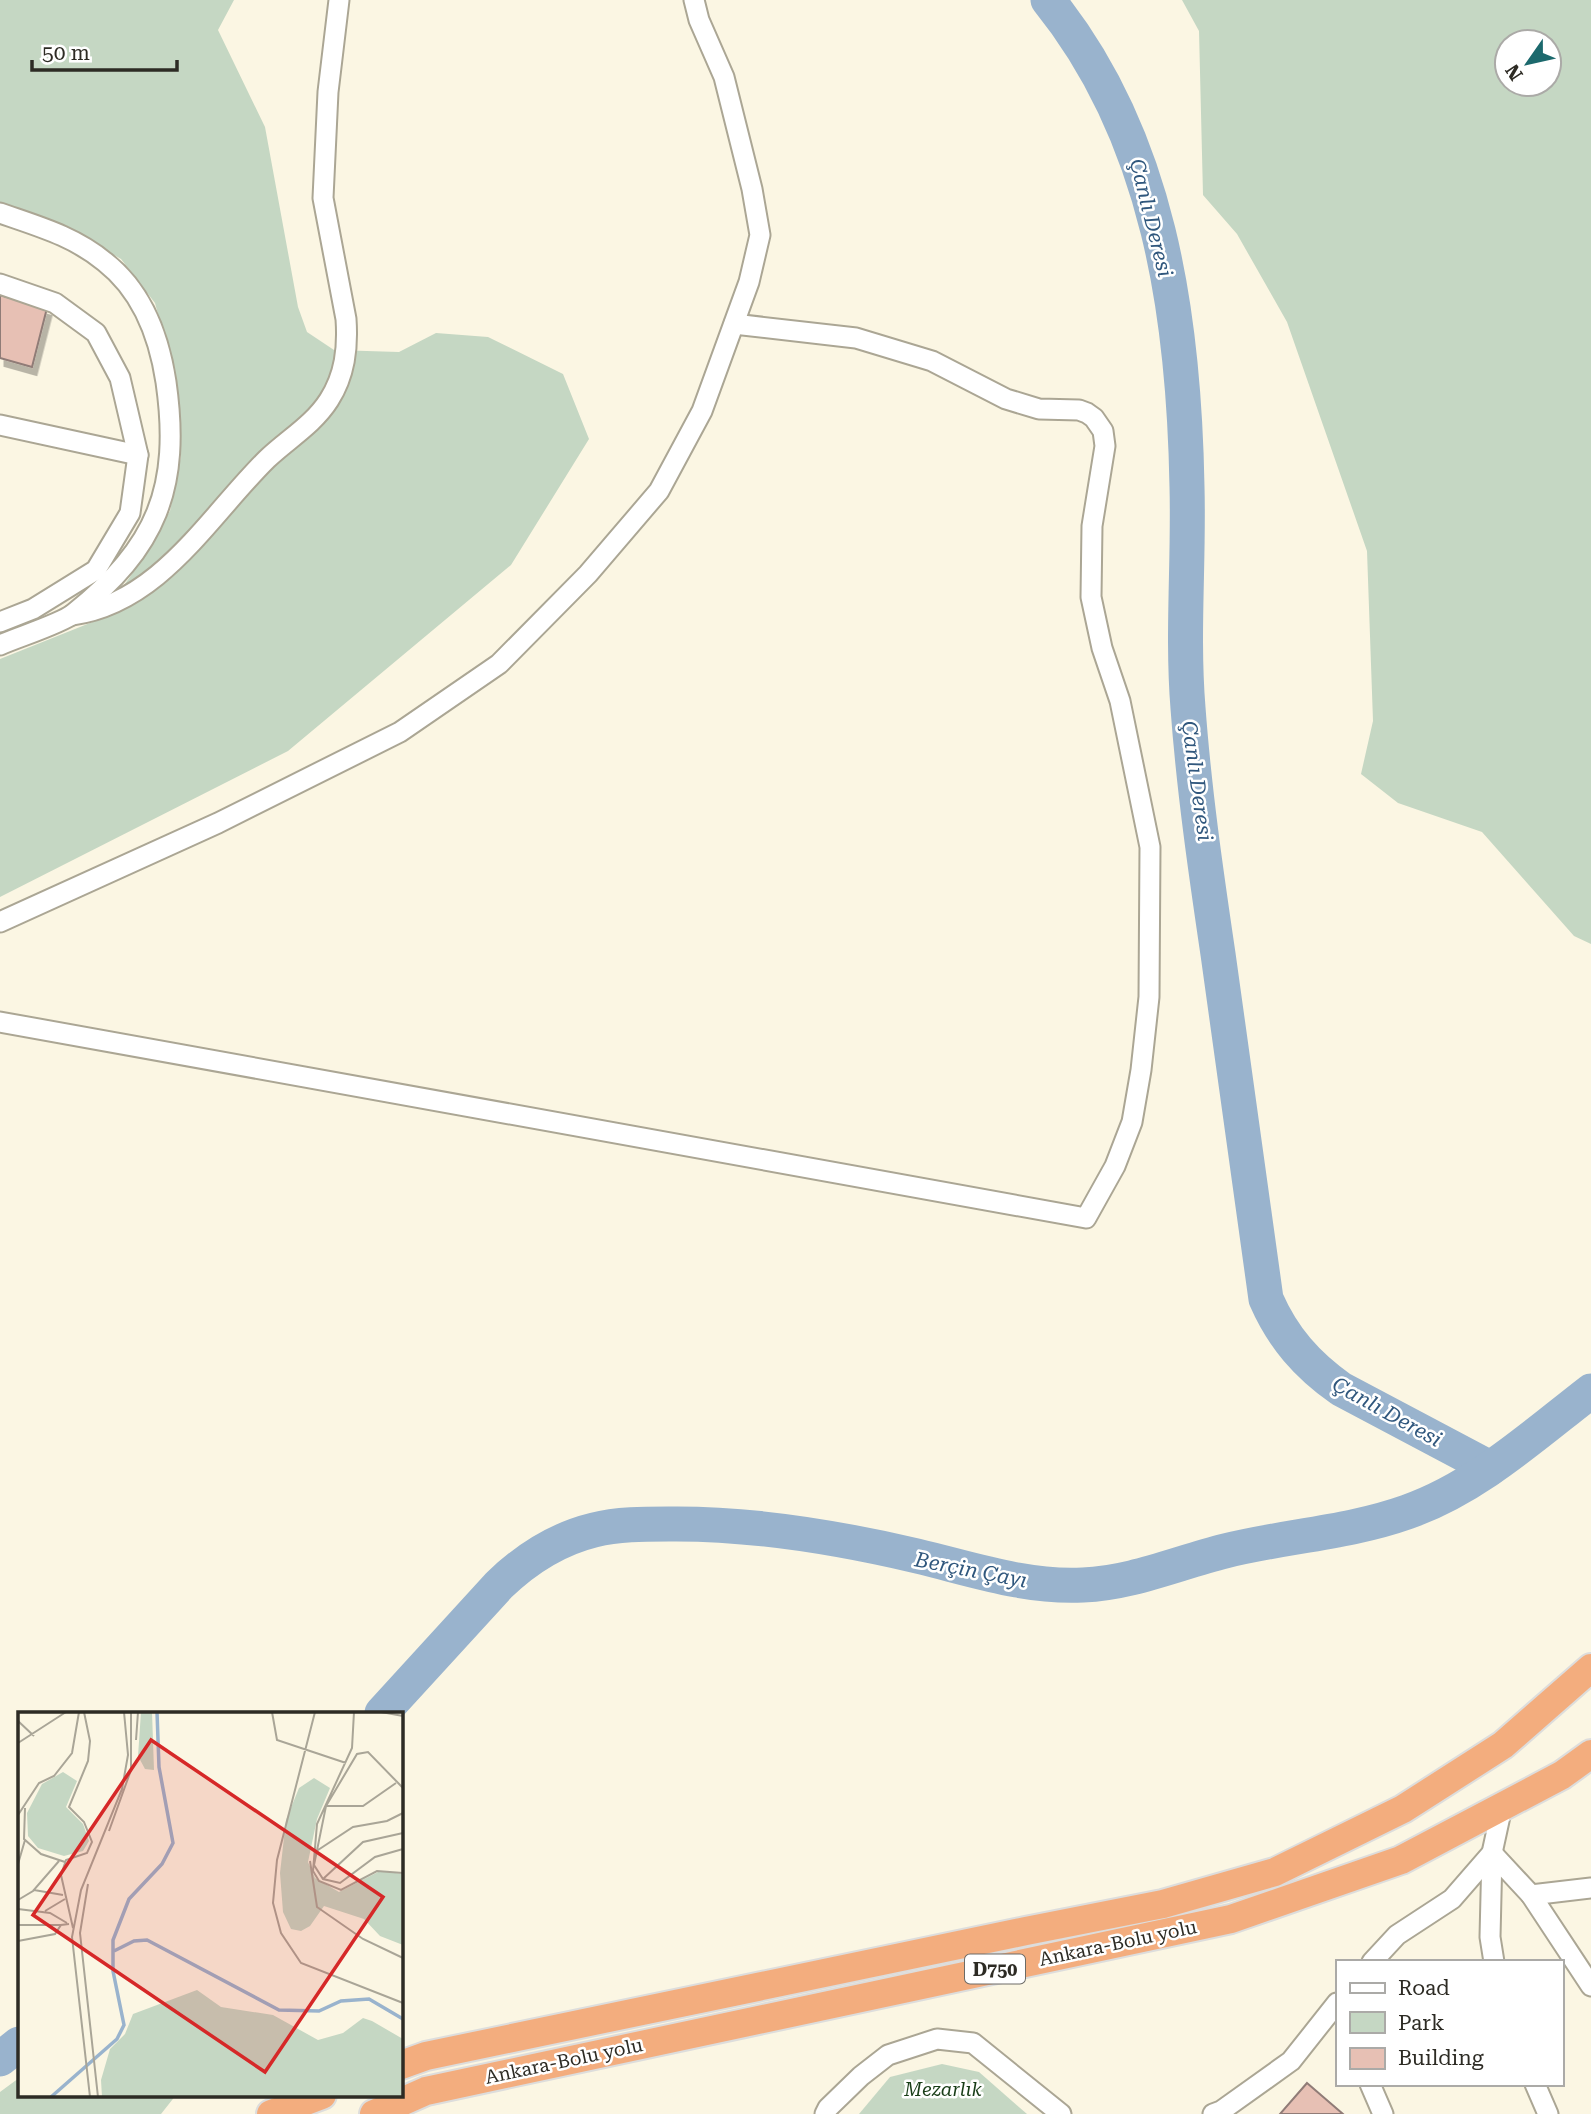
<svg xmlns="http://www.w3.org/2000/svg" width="1591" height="2114" font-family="'Roboto Serif',serif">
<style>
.green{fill:#c5d7c3;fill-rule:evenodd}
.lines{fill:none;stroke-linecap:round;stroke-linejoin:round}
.river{stroke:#99b3cd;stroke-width:35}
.building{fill:#e7c0b4;stroke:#907c77;stroke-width:2;filter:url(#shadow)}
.minor-casing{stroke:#aba694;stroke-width:23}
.highway-casing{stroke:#dddddc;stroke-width:32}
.minor{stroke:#fff;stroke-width:19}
.highway{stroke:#f3ad7e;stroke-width:28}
.labels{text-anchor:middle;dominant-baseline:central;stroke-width:5;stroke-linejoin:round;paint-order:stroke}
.shield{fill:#fff;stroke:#6c6b66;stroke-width:2}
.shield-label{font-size:18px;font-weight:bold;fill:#2d2b24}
.street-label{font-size:19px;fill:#2d2b24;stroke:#fff}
.park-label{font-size:19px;font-style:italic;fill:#183d17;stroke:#fff}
.water-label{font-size:21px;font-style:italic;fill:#30577d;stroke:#fff}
.inset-river{fill:none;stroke:#99b3cd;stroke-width:3.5}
.inset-road{fill:none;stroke:#a9a597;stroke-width:2}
.view{fill:#d62828;fill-opacity:0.15;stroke:#d62828;stroke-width:3.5}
.inset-edge{fill:none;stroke:#2d2b24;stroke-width:3.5}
</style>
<defs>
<filter id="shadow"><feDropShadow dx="4.5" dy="8" stdDeviation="0" flood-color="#0004"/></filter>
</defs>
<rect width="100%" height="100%" fill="#fbf6e3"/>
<g class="green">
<path d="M0,0H234L218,30L265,127L298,307L307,332L334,350L399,352L436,333L488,337L563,374L589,439L511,565L288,751L0,897V659L100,619L132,574L170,511L181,456L171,363L155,303L121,259L74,232L0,204Z"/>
<path d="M1182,0H1591V944L1574,936L1482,832L1398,803L1361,774L1373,721L1367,551L1287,322L1237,234L1203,195L1199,31ZM1549,42V84H1507V42Z"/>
<path d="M942,2064L979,2072L1027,2114H859L890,2077Z"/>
<path d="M19,2078V2095H176L161,2114H0V2092Z"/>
</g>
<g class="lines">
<g class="river">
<path d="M1048,0C1159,137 1184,316 1187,487C1189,561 1182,634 1188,708C1194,790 1206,873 1218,954C1234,1069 1250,1184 1266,1299C1283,1338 1307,1365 1341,1389L1490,1468"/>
<path d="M382,1713L499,1585C526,1559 557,1539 594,1530C618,1524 643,1524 669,1524C753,1523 836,1537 917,1556C972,1569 1026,1588 1083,1585C1132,1583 1177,1563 1225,1551C1285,1536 1348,1533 1407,1512C1476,1488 1534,1435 1591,1391"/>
<path d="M0,2059L19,2044"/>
</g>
</g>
<g class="building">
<path d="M0,295L47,308L32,367L0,358Z"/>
<path d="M1307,2083L1343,2114H1280Z"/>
</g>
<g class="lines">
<g class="minor-casing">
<g id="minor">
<path d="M0,213C37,226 74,236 105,262C142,291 159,336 166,382C181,487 157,548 73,614C60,624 18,637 0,645"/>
<path d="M0,284L55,303L96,333L120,378L138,455L130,513L96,570L33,609L0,622"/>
<path d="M0,425L138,455"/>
<path d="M72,615C160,603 209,516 267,459C288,439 313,425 329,400C345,375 348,348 346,319L323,198L328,92L339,0"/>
<path d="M0,922L218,823L400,732L499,664L588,574L659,491L702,411L749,282L760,235L752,189L724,77L699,20L694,0"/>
<path d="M0,1022L1086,1218L1115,1166L1132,1122L1141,1070L1149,997L1150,847L1120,701L1102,648L1091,597L1092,526L1105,446L1103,431L1094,418L1087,413L1079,410L1039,409L1006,399L932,361L856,338L734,324"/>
<path d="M1492,1853L1531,1895L1591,1888"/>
<path d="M1492,1853L1490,1937L1494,1962"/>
<path d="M1531,1895L1591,1986"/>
<path d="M1372,1962L1397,1935L1452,1899L1492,1853L1502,1807"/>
<path d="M1370,2084L1383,2114"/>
<path d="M1535,2084L1548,2114"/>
<path d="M825,2114L828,2108L861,2076L888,2055L937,2039L973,2043L1061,2114"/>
<path d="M1213,2114L1221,2111L1291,2061L1337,2003"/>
</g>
</g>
<g class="highway-casing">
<g id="highway">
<path d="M401,2065L426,2056L1026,1931L1163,1904L1275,1872L1403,1809L1503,1745L1591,1668"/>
<path d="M271,2114L322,2095"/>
<path d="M374,2114L426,2091L1231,1919L1401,1860L1562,1775L1591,1754"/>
</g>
</g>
<use href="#minor" class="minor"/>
<use href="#highway" class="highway"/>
</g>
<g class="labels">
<rect class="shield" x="965" y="1954.5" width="60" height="29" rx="5"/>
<g class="shield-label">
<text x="995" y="1969">D750</text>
</g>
<g class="street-label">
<text transform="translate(1118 1943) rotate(-12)">Ankara-Bolu yolu</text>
<text transform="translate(564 2061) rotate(-12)">Ankara-Bolu yolu</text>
</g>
<g class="park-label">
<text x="943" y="2089">Mezarlık</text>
</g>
<g class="water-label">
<text transform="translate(1151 218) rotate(76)">Çanlı Deresi</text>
<text transform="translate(1197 781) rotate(82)">Çanlı Deresi</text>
<text transform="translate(1387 1412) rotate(29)">Çanlı Deresi</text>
<text transform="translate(971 1570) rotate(11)">Berçin Çayı</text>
</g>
</g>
<g transform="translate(18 1712)">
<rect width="385" height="385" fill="#fbf6e3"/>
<path d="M123,0H134L136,58L127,57L120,44ZM45,60L59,69L48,95L65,112L71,129L65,139L46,144L20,136L10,124L9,101L24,72ZM296,66L312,76L299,107L290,150L297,166L321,180L362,159L385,162V233L362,224L346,207L306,194L292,214L283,219L273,217L265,200L262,161L268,108L281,76ZM179,278L203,295L255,303L300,328L325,321L345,306L354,309L385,327V385H84L83,368L92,337L107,322L115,302Z" fill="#c5d7c3"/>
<path class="inset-river" d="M94,240L116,229L129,228L261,298L301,299L323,289L351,287L385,307M33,385L99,327L106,313L95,259V228L111,187L144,152L155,131L141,55L139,0"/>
<path class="inset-road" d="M254,0L259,28L328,51M297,0L259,148L255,191L263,221L283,251L385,291M336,0L334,36L299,112L295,159L301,169L323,178L359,159L385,161M363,0L385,4M0,9L16,24M118,28L120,0M0,31L48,0M385,76L350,40L339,42L308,94L296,153L305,167L322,171L357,145L385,137M308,94H345L378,71M7,96L6,127L23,142L47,150M0,103L21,71L36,64L54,41L61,0M91,119L113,58V0M297,140L335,115L369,109L385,101M292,149L299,195L345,227L385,246M0,152L7,128M305,167L345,130L385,121M70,172L62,221L80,385M16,178L45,183M0,188L15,179L41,149M0,197L32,201L49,211M27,199L47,187M0,213H43M55,216L43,163L48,148L69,141L74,130L66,110L51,95L70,49L72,29L66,0M0,229L37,222L43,213L51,212M72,385L54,225L63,178L104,77L110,43L106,0"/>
<path class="view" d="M133,28L365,185L247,360L15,203Z"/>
<rect width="385" height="385" class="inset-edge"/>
</g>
<rect x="1336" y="1960" width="228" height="126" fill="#ffffff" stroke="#abaaa7" stroke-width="2"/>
<rect x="1350" y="1983" width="35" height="10" fill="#ffffff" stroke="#abaaa7" stroke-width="2"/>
<text x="1398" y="1995" font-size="21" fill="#2d2b24">Road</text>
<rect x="1350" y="2012" width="35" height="21" fill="#c5d7c3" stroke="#abaaa7" stroke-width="2"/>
<text x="1398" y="2030" font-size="21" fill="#2d2b24">Park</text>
<rect x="1350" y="2048" width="35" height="21" fill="#e7c0b4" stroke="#abaaa7" stroke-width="2"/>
<text x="1398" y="2065" font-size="21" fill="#2d2b24">Building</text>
<g transform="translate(1528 63) rotate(236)"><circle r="33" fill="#ffffff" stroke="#abaaa7" stroke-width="2"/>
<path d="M0-5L12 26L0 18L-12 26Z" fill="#1c696d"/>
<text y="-10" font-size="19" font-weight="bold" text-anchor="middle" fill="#2d2b24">N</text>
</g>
<path d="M32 60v10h145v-10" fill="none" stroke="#2d2b24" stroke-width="3.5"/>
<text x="42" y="60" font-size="21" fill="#2d2b24" stroke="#ffffff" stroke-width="5" paint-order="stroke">50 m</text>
</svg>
